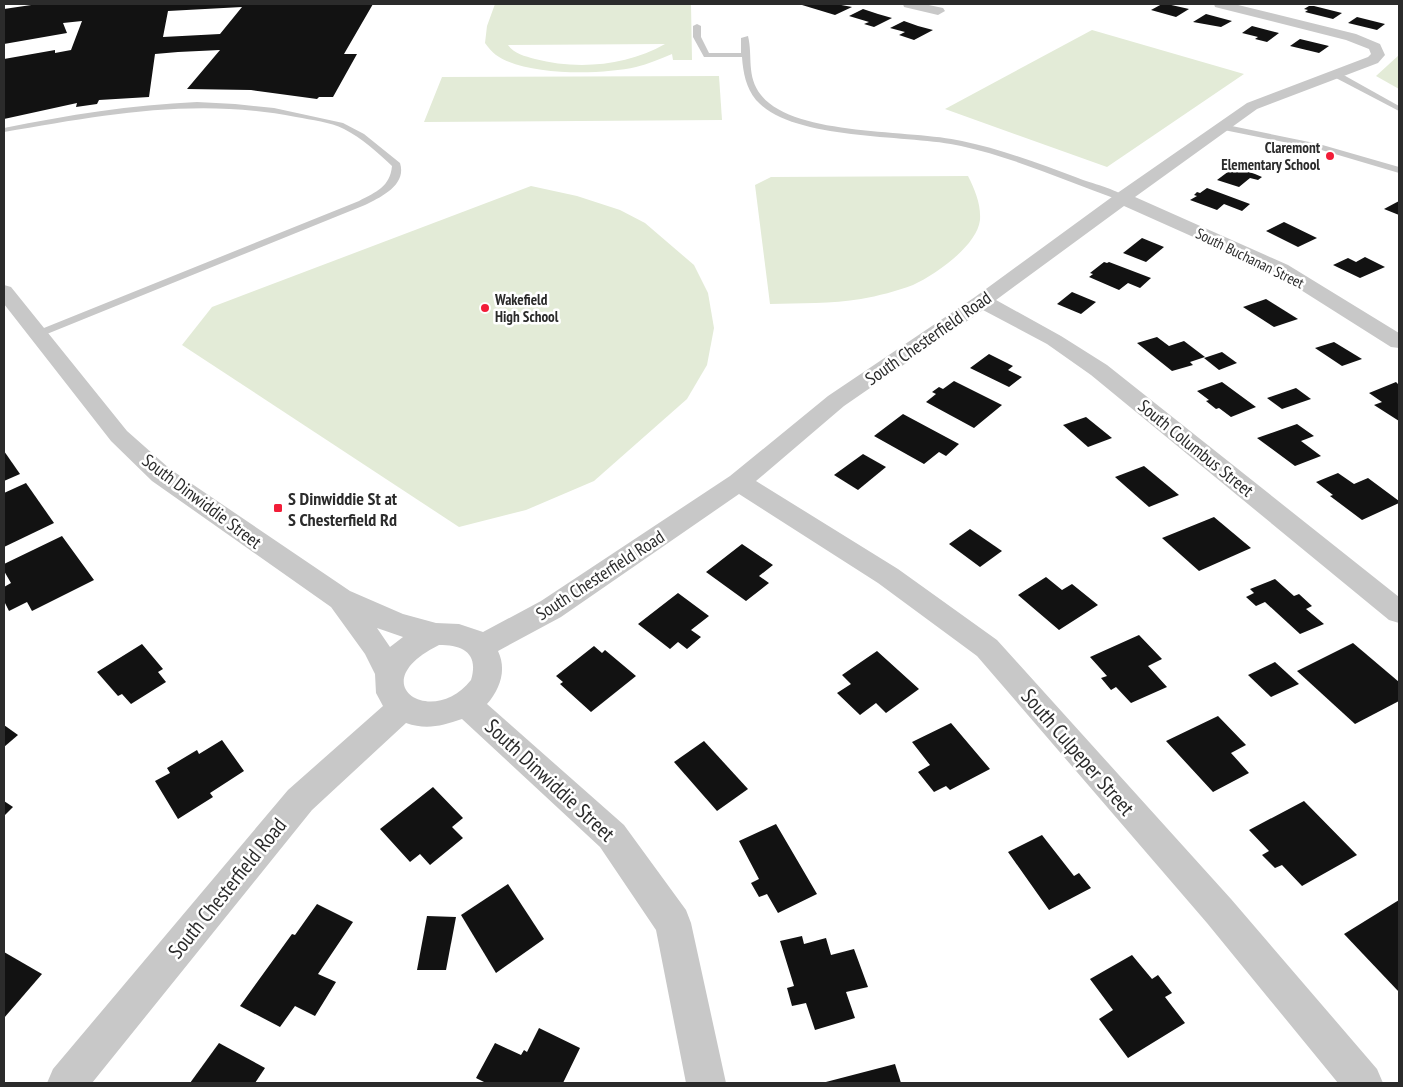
<svg xmlns="http://www.w3.org/2000/svg" width="1403" height="1087" font-family="'PT Sans Narrow',sans-serif">
  <rect width="100%" height="100%" fill="#fff"/>
  <!-- green -->
  <g fill="#e3ebd7" fill-rule="evenodd">
    <path d="M 495,4 L 691,4 L 692,60 L 673,60 L 672,54 C 660,59 648,64 636,67 C 601,75 525,76 496,55 C 492,52 488,47 485,43 L 487,26 ZM 665,44 C 627,66 577,70 535,59 C 525,56 514,54 508,45 Z"/>
    <polygon points="1092,30 1244,74 1107,167 945,109"/>
    <polygon points="1399,55 1399,89 1376,76"/>
    <polygon points="719,76 722,120 424,122 442,77"/>
    <path d="M 968,176 C 975,190 981,204 980,220 C 977,246 935,275 913,285 C 897,291 878,296 861,299 C 832,304 799,303 770,304 L 755,185 L 771,177 Z"/>
    <polygon points="531,186 577,196 620,210 645,223 694,265 708,293 714,328 707,365 687,399 594,481 526,510 459,527 182,345 212,307"/>
  </g>
  <!-- building -->
  <g fill="#121212" fill-rule="evenodd">
    <path d="M 38,4 L 373,4 L 344,54 L 357,54 L 333,97 L 319,97 L 317,99 L 251,90 L 187,89 L 220,50 L 178,52 L 155,54 L 149,97 L 99,100 L 97,104 L 76,107 L 77,103 L 4,119 L 4,59 L 55,50 L 55,53 L 71,50 L 82,21 L 63,23 L 67,33 L 4,44 L 4,9 ZM 242,7 L 220,34 L 163,37 L 168,11 Z"/>
    <polygon points="805,4 836,4 852,7 835,15 802,5"/>
    <polygon points="1162,4 1167,4 1189,9 1176,17 1151,10"/>
    <polygon points="1309,6 1314,6 1342,13 1333,19 1305,12 1308,10 1304,9"/>
    <polygon points="863,9 878,14 892,18 874,27 864,24 869,22 849,16"/>
    <polygon points="1206,14 1232,21 1221,27 1193,22"/>
    <polygon points="1357,17 1385,24 1377,30 1348,23"/>
    <polygon points="904,21 918,26 933,30 914,40 899,35 905,32 890,28"/>
    <polygon points="1252,26 1279,33 1267,42 1255,39 1258,37 1242,33"/>
    <polygon points="1300,39 1329,46 1319,53 1290,46"/>
    <polygon points="1237,168 1255,174 1262,177 1258,180 1250,178 1239,187 1217,180 1229,171 1232,172"/>
    <polygon points="1207,188 1250,204 1242,211 1224,204 1217,210 1190,200 1197,196 1194,195 1197,192 1200,193"/>
    <polygon points="1399,201 1399,215 1384,209"/>
    <polygon points="1284,222 1317,238 1298,247 1266,231"/>
    <polygon points="1142,238 1164,247 1146,262 1123,253"/>
    <polygon points="1365,257 1385,267 1360,278 1333,265 1348,258 1356,262"/>
    <polygon points="1104,262 1107,263 1109,262 1151,278 1140,288 1128,283 1119,290 1089,277 1093,274 1090,273"/>
    <polygon points="1072,292 1096,302 1081,314 1057,304"/>
    <polygon points="1266,299 1298,319 1274,327 1243,307"/>
    <polygon points="1157,337 1169,346 1184,341 1205,357 1190,362 1193,365 1172,371 1137,343"/>
    <polygon points="1334,342 1362,359 1342,366 1315,348"/>
    <polygon points="1222,352 1237,363 1219,370 1204,358"/>
    <polygon points="989,354 1013,366 1008,370 1022,377 1009,387 970,368"/>
    <polygon points="954,381 1002,405 974,428 926,402 936,394 932,392 939,387 943,389"/>
    <polygon points="1222,382 1256,407 1231,417 1219,408 1216,409 1206,401 1209,400 1197,391"/>
    <polygon points="1396,382 1399,385 1399,421 1374,405 1382,402 1369,393"/>
    <polygon points="1296,388 1311,399 1282,409 1267,398"/>
    <polygon points="903,414 959,444 946,456 939,452 924,464 874,436"/>
    <polygon points="1086,417 1112,438 1088,447 1063,425"/>
    <polygon points="1297,424 1314,436 1301,441 1321,456 1295,466 1257,438"/>
    <polygon points="4,451 20,474 4,481"/>
    <polygon points="863,454 886,467 858,490 834,475"/>
    <polygon points="1144,466 1179,495 1149,507 1115,477"/>
    <polygon points="1338,473 1354,484 1368,478 1399,501 1399,503 1362,520 1330,496 1333,495 1316,482"/>
    <polygon points="26,483 54,523 4,547 4,493"/>
    <polygon points="1214,517 1251,548 1199,571 1162,538"/>
    <polygon points="970,529 1002,551 980,567 949,544"/>
    <polygon points="62,536 94,580 32,611 27,602 9,611 4,601 4,587 11,583 4,571 4,564"/>
    <polygon points="742,544 773,565 759,576 769,583 746,601 706,572"/>
    <polygon points="1046,577 1062,590 1072,584 1098,605 1059,630 1018,595"/>
    <polygon points="1275,579 1294,596 1299,594 1312,606 1306,609 1324,624 1300,634 1265,602 1256,606 1246,597 1254,593 1250,589"/>
    <polygon points="678,593 709,616 691,630 701,637 687,649 678,642 670,649 638,624"/>
    <polygon points="1139,635 1162,659 1148,666 1167,687 1131,703 1116,687 1111,690 1101,678 1107,676 1090,657"/>
    <polygon points="1353,643 1399,682 1399,701 1355,724 1297,671"/>
    <polygon points="142,644 163,669 158,672 166,682 131,704 122,694 118,696 97,672"/>
    <polygon points="594,646 602,653 605,650 636,676 591,712 560,684 563,682 556,676"/>
    <polygon points="877,651 919,689 886,713 876,703 860,715 837,693 851,684 842,675"/>
    <polygon points="1275,662 1299,684 1271,697 1248,675"/>
    <polygon points="1218,716 1246,745 1231,753 1249,773 1213,792 1166,741"/>
    <polygon points="951,723 990,769 950,790 946,786 934,792 918,772 930,765 912,742"/>
    <polygon points="4,725 18,735 4,747"/>
    <polygon points="222,740 244,771 210,793 213,797 178,819 155,781 170,773 167,768 197,750 199,754"/>
    <polygon points="704,741 748,789 717,811 674,762"/>
    <polygon points="433,787 463,818 452,827 463,838 430,865 420,854 410,862 380,829"/>
    <polygon points="4,801 13,807 4,816"/>
    <polygon points="1304,801 1357,855 1302,886 1282,865 1275,868 1262,855 1269,851 1249,830"/>
    <polygon points="776,824 817,894 778,913 767,894 759,897 751,883 759,879 739,841"/>
    <polygon points="1042,835 1074,876 1079,873 1091,888 1049,910 1008,852"/>
    <polygon points="508,884 544,939 496,973 461,915"/>
    <polygon points="1399,900 1399,992 1344,934"/>
    <polygon points="317,904 353,922 318,974 336,982 315,1016 295,1006 280,1027 240,1006 292,934 295,935"/>
    <polygon points="427,916 456,917 446,970 417,970"/>
    <polygon points="802,936 804,944 826,938 831,955 854,949 868,987 846,992 855,1018 815,1030 806,1003 792,1006 787,988 794,986 780,941"/>
    <polygon points="4,952 42,974 4,1018"/>
    <polygon points="1132,955 1152,979 1158,975 1172,993 1165,997 1185,1023 1128,1058 1099,1019 1113,1010 1090,979"/>
    <polygon points="539,1028 580,1048 563,1083 486,1083 476,1078 495,1043 521,1055 524,1050 527,1052"/>
    <polygon points="219,1043 265,1068 255,1083 190,1083"/>
    <polygon points="895,1064 901,1083 822,1083"/>
  </g>
  <g fill="none" stroke-linecap="round" stroke-linejoin="round">
    <!-- service -->
    <g fill="#c8c8c8" fill-rule="evenodd">
      <path d="M 697,24 L 701,26 L 701,37 L 709,53 L 741,53 L 741,38 L 748,36 C 753,56 746,76 761,95 C 794,137 911,129 962,141 C 1001,149 1040,164 1078,178 C 1090,183 1117,189 1127,198 L 1122,201 L 1119,200 C 1067,181 1015,158 961,146 C 908,134 793,142 756,100 C 746,88 743,72 742,57 L 704,57 L 693,37 L 693,26 Z"/>
      <polygon points="1334,73 1340,73 1399,106 1399,111 1334,77"/>
      <path d="M 197,102 L 235,104 L 274,108 L 343,123 L 364,134 L 400,163 C 407,185 381,197 365,205 L 42,336 L 34,336 L 32,334 L 34,332 L 359,201 C 376,192 390,187 392,166 C 378,153 362,138 344,129 C 330,122 312,120 296,117 C 195,97 103,115 4,132 L 4,128 C 68,115 131,105 197,102 Z"/>
      <polygon points="1222,124 1319,144 1399,167 1399,173 1318,149 1219,129 1219,125"/>
    </g>
    <!-- minor -->
    <g fill="#c8c8c8" fill-rule="evenodd">
      <polygon points="903,4 924,4 943,8 945,11 938,15 904,7"/>
      <path d="M 1214,4 L 1234,4 L 1356,34 L 1380,44 L 1385,55 L 1378,63 L 1257,109 L 1135,197 L 1288,265 L 1399,333 L 1399,348 L 1391,347 L 1274,273 L 1124,206 L 996,300 L 1061,336 L 1107,365 L 1399,597 L 1399,623 L 1389,620 L 1091,375 L 1047,344 L 983,310 L 844,406 L 756,481 L 898,569 L 997,640 L 1231,899 L 1377,1069 L 1383,1083 L 1338,1083 L 1207,923 L 977,656 L 878,583 L 739,494 L 561,617 L 498,651 C 507,670 500,689 487,704 L 624,825 L 686,910 L 691,923 L 726,1083 L 686,1083 L 656,930 L 600,847 L 462,719 C 442,726 426,730 406,723 L 312,810 L 92,1083 L 47,1083 L 53,1069 L 288,790 L 383,706 L 376,693 L 375,674 L 365,654 L 331,607 L 152,481 L 111,441 L 4,304 L 4,285 L 11,287 L 127,431 L 170,469 L 350,591 L 403,614 L 436,623 L 459,624 L 483,632 L 541,601 L 730,476 L 828,396 L 975,297 L 1116,194 L 1247,103 L 1368,57 L 1371,54 L 1369,49 L 1346,40 L 1215,7 ZM 377,628 L 403,637 L 390,647 ZM 439,645 C 463,645 479,653 471,680 C 433,729 360,684 439,645 Z"/>
    </g>
  </g>
  <!-- markers -->
  <g fill="#f21d38" stroke="#fff" stroke-width="2">
    <circle cx="1330" cy="156" r="5"/>
    <circle cx="485" cy="308" r="5"/>
    <rect x="273" y="503" width="10" height="10" rx="2.5"/>
  </g>
  <g text-anchor="middle" dominant-baseline="central" stroke-width="5" stroke-linejoin="round" paint-order="stroke">
    <!-- far-poi labels -->
    <g font-size="15" font-weight="bold" fill="#2b2b2b" stroke="#fff" text-anchor="end">
      <text x="1320" y="147">Claremont<tspan x="1320" dy="17">Elementary School</tspan></text>
      <text x="495" y="299" text-anchor="start">Wakefield<tspan x="495" dy="17">High School</tspan></text>
    </g>
    <!-- far-street labels -->
    <g font-size="15" fill="#2b2b2b" stroke="#fff">
      <text transform="translate(1250 258) rotate(26)">South Buchanan Street</text>
    </g>
    <!-- street labels -->
    <g font-size="18" fill="#2b2b2b" stroke="#fff">
      <text transform="translate(928 338) rotate(-35)">South Chesterfield Road</text>
      <text transform="translate(1196 448) rotate(39)">South Columbus Street</text>
      <text transform="translate(202 501) rotate(37)">South Dinwiddie Street</text>
      <text transform="translate(600 575) rotate(-33)">South Chesterfield Road</text>
    </g>
    <!-- poi labels -->
    <g font-size="18" font-weight="bold" fill="#2b2b2b" stroke="#fff" text-anchor="start">
      <text x="288" y="498">S Dinwiddie St at<tspan x="288" dy="21">S Chesterfield Rd</tspan></text>
    </g>
    <!-- near-street labels -->
    <g font-size="21" fill="#2b2b2b" stroke="#fff">
      <text transform="translate(1078 752) rotate(49)">South Culpeper Street</text>
      <text transform="translate(550 780) rotate(43)">South Dinwiddie Street</text>
      <text transform="translate(227 888) rotate(-51)">South Chesterfield Road</text>
    </g>
  </g>
  <!-- border -->
  <rect width="1403" height="1087" fill="none" stroke="#2b2b2b" stroke-width="10"/>
</svg>
